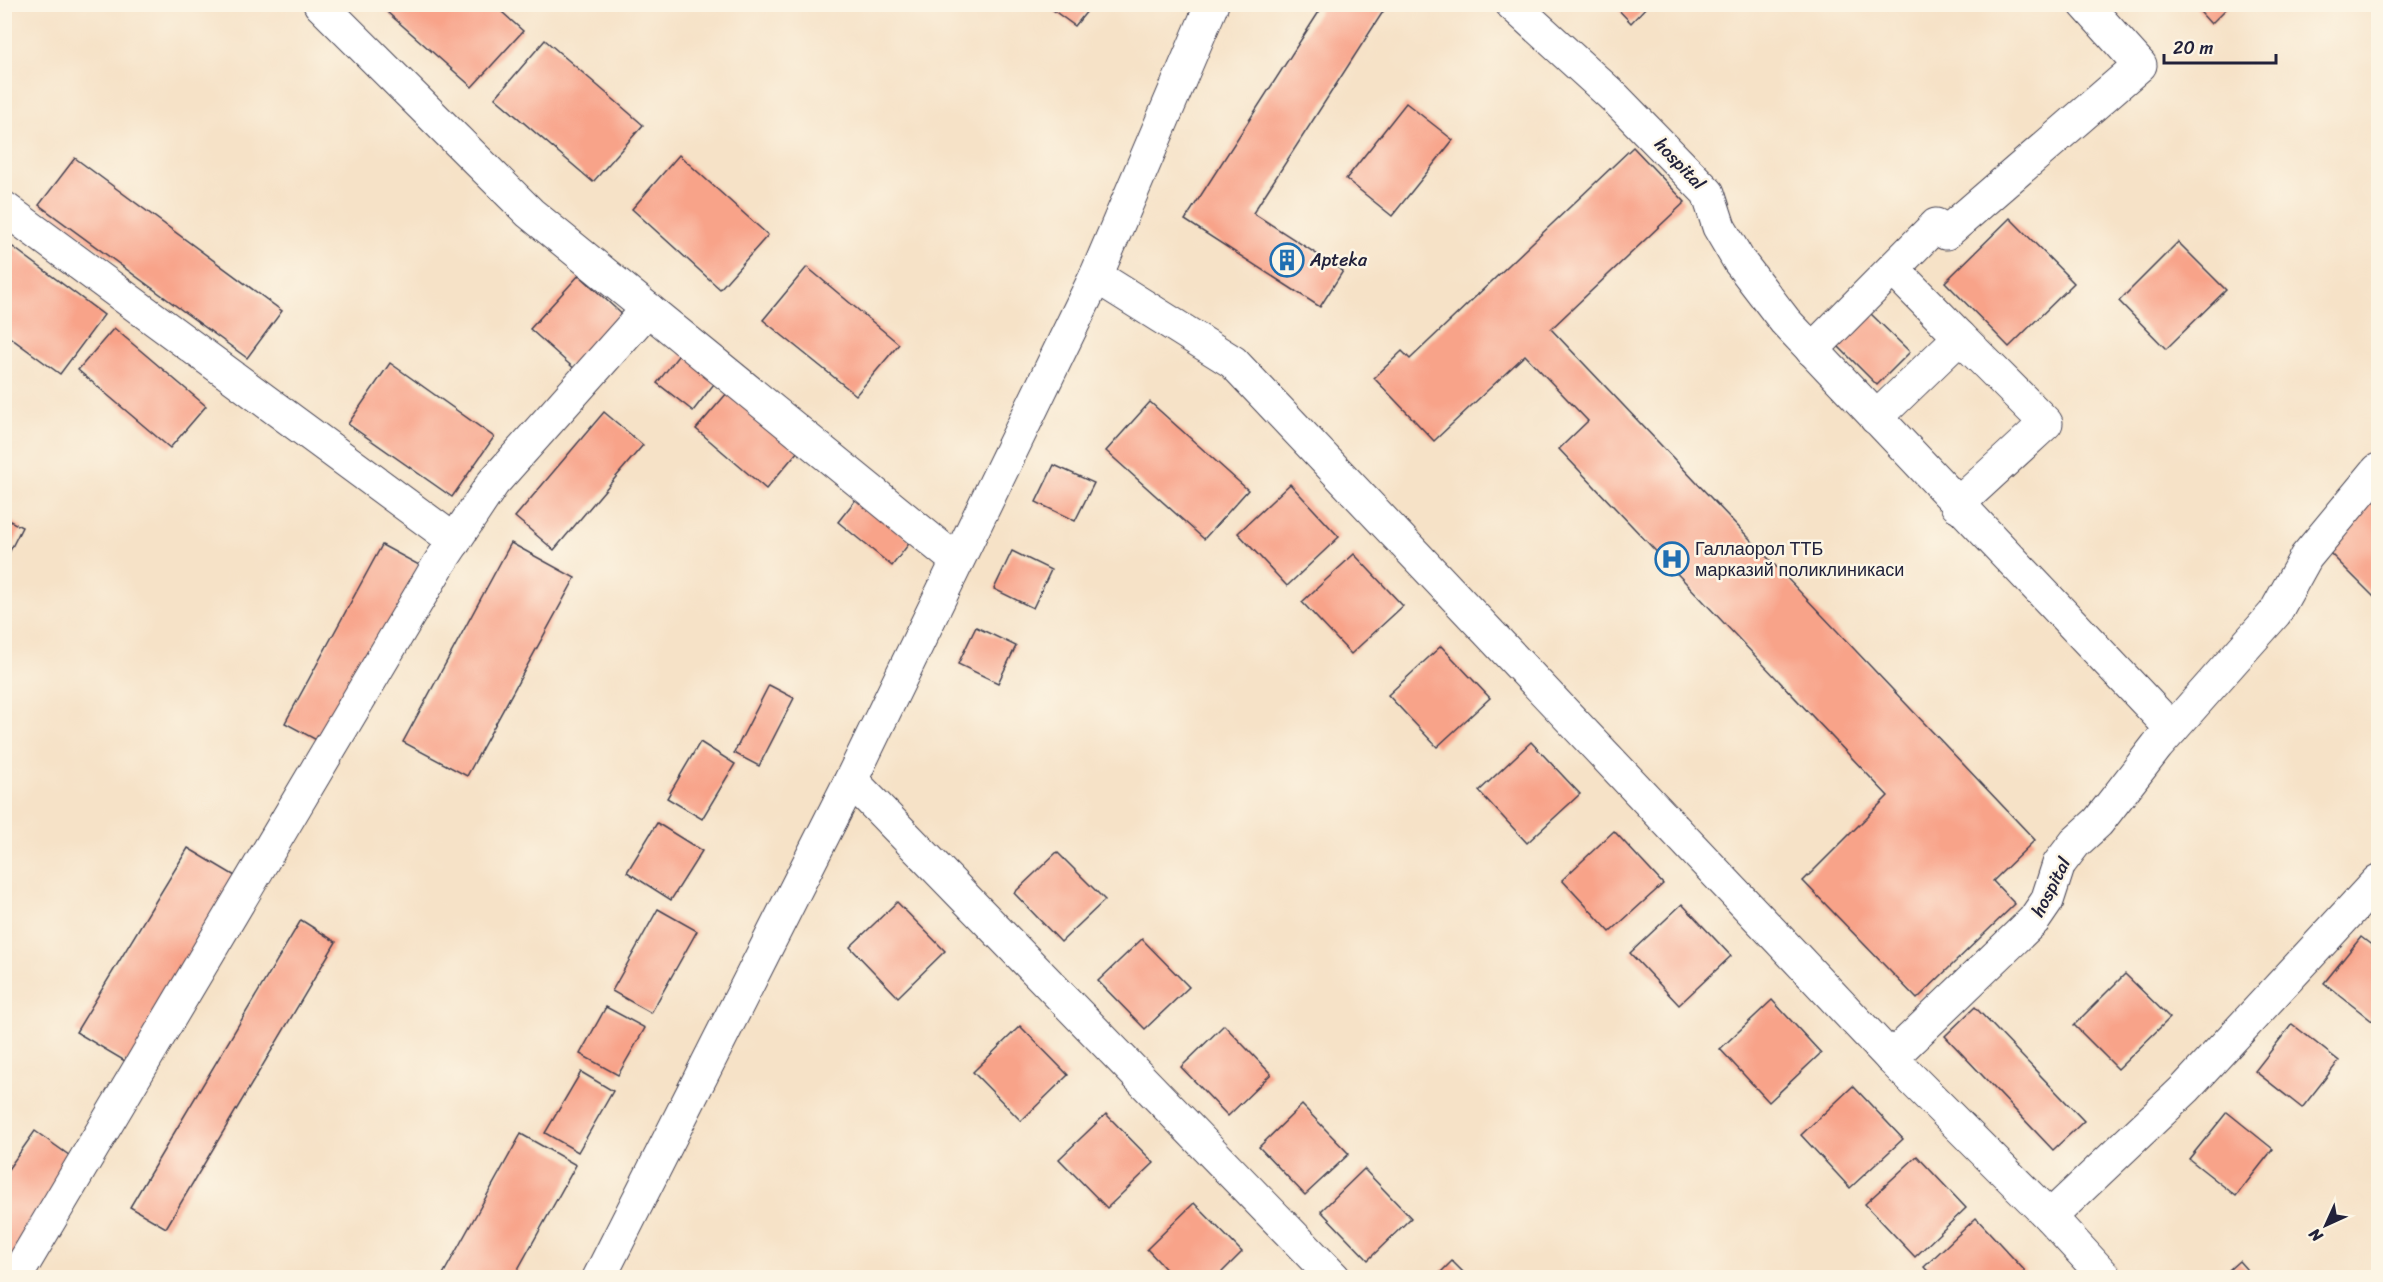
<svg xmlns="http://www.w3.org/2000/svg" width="2383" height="1282" font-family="Sriracha,sans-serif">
  <rect width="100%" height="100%" fill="#fcf5e5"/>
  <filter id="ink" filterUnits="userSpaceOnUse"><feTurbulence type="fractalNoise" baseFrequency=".0167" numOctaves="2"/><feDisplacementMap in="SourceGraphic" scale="12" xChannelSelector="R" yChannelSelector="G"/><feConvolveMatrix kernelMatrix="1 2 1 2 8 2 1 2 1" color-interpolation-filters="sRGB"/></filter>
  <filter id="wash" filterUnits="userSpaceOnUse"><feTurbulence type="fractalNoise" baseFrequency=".008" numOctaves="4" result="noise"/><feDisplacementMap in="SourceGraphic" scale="24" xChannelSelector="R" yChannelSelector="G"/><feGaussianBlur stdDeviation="1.35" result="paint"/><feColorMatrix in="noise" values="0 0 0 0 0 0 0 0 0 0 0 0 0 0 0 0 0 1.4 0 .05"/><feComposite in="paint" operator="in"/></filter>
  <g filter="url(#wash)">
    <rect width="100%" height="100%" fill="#f6e2c7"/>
    <g id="blocks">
      <!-- building -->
      <g fill="#f8a389">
        <polygon points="378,4 493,4 523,31 472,87"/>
        <polygon points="1324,4 1388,4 1253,213 1343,271 1320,307 1185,220"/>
        <polygon points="1613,4 1649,4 1631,23"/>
        <polygon points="2193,4 2231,4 2211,24"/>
        <polygon points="1046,5 1092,5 1075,26"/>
        <polygon points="545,40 643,125 593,182 495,98"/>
        <polygon points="1406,103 1453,140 1392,216 1346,179"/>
        <polygon points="1633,147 1685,202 1551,329 2035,840 1993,881 2015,904 1917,999 1803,881 1888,796 1559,449 1588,421 1525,355 1434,441 1374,378 1402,351 1410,359"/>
        <polygon points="679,155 768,235 720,289 632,209"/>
        <polygon points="75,158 282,311 247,358 39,205"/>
        <polygon points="2010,218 2074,283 2009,347 1945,282"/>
        <polygon points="2178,242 2226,290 2166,349 2119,301"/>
        <polygon points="13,247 104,315 60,374 4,333 4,257"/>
        <polygon points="807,267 899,344 856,395 763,320"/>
        <polygon points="579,275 626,318 578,372 530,329"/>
        <polygon points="1870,313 1910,352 1877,385 1837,345"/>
        <polygon points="114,328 206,406 170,448 78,370"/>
        <polygon points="685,347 721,375 693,411 657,383"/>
        <polygon points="390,363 494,437 452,497 348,424"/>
        <polygon points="728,392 798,451 766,489 696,429"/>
        <polygon points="1150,402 1248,490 1204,539 1106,451"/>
        <polygon points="604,412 643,445 554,550 515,517"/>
        <polygon points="1054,465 1094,483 1075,521 1036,502"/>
        <polygon points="1290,484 1339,537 1287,586 1238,533"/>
        <polygon points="2378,490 2378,601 2323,546"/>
        <polygon points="857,498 911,541 892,566 838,522"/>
        <polygon points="4,518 22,527 4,563"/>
        <polygon points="511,543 575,578 467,776 403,742"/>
        <polygon points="382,545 432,572 335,750 285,723"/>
        <polygon points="1012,551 1051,570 1033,608 994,589"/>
        <polygon points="1354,554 1403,606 1351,654 1302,602"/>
        <polygon points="976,627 1016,646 998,683 958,664"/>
        <polygon points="1441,646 1490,698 1437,747 1388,695"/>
        <polygon points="769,685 794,698 759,766 734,753"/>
        <polygon points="700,742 735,764 702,819 667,798"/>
        <polygon points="1531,742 1580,794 1527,843 1479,791"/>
        <polygon points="657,823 702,851 671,900 627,872"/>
        <polygon points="1614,831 1663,884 1610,932 1562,880"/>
        <polygon points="188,848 252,886 140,1070 76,1032"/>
        <polygon points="1057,852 1105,900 1061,942 1014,893"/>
        <polygon points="897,902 945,951 898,997 850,947"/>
        <polygon points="1682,904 1731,956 1679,1005 1630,953"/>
        <polygon points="658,909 697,931 651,1013 612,991"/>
        <polygon points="301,920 336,942 166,1228 130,1207"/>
        <polygon points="2361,937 2378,950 2378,1012 2372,1021 2324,983"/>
        <polygon points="1142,939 1189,987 1145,1029 1098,981"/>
        <polygon points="2125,974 2170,1018 2118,1069 2074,1025"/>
        <polygon points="1772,1000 1821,1053 1769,1102 1720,1049"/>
        <polygon points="606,1007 645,1028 618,1075 580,1054"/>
        <polygon points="1975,1007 2084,1121 2053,1150 1945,1036"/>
        <polygon points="2292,1024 2339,1061 2302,1108 2255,1071"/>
        <polygon points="1224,1025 1271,1074 1228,1116 1181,1067"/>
        <polygon points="1020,1026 1068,1075 1021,1121 973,1072"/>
        <polygon points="581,1072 613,1091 578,1152 545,1133"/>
        <polygon points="1853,1086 1903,1139 1850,1188 1801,1135"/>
        <polygon points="1302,1105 1349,1154 1305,1195 1259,1147"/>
        <polygon points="2227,1112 2273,1149 2236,1196 2189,1159"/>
        <polygon points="1106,1114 1154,1163 1107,1208 1059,1159"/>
        <polygon points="35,1131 80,1163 10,1264 4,1260 4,1175"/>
        <polygon points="521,1134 576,1165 513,1278 441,1278"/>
        <polygon points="1917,1156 1966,1208 1915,1257 1865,1204"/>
        <polygon points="1364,1169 1411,1218 1368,1260 1321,1211"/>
        <polygon points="1194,1203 1242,1252 1216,1278 1174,1278 1147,1249"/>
        <polygon points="1976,1218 2025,1271 2018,1278 1934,1278 1924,1267"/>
        <polygon points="1452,1261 1469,1278 1435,1278"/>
        <polygon points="2239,1261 2254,1278 2220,1278"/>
      </g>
    </g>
  </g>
  <g filter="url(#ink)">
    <use href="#blocks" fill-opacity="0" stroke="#423f50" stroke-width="1.5"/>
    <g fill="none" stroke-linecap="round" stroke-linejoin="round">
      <defs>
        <g id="minor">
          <polyline points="320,4 530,213 957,561"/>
          <polyline points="1512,4 1616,99 1708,193 1719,227 1739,261 1785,321 2172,729"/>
          <polyline points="4,208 455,541"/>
          <polyline points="1096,276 1233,362 1891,1058 2050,1217 2106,1278"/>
          <polyline points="1812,350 1936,225 1946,233 2140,65 2085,4"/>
          <polyline points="1876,418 1960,337 1893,269"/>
          <polyline points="1957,505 2046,423 1960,337"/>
          <polyline points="851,780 1334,1278"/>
          <polyline points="1891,1058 2034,920 2047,901 2059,864 2075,843 2098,822 2157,746 2275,613 2306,557 2378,470"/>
          <polyline points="2050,1217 2186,1088 2378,881"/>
          <polyline points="15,1278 439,564 493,483 648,309"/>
          <polyline points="599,1278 851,780 1096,276 1212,4"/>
        </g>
      </defs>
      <!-- minor casing -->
      <use href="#minor" stroke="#423f50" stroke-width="35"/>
      <!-- minor -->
      <use href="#minor" stroke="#fff" stroke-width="33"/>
    </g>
  </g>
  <!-- icons -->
  <defs>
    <symbol id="building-ring" viewBox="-11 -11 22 22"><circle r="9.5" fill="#fcf5e5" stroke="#1f6fb2" stroke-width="1.5"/><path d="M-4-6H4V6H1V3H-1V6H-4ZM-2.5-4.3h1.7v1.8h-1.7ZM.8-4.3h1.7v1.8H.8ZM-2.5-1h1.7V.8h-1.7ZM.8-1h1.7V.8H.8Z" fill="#1f6fb2"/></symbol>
    <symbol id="hospital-ring" viewBox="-11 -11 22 22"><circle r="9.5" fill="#fcf5e5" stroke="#1f6fb2" stroke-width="1.5"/><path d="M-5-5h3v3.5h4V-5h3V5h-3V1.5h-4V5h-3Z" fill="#1f6fb2"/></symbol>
  </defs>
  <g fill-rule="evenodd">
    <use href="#building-ring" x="1268" y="241" width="38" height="38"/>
    <use href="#hospital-ring" x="1653" y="540" width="38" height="38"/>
  </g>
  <g text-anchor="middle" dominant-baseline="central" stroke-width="5" stroke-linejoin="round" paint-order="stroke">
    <!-- street labels -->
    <g font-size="18" fill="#22223b" stroke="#fcf5e5">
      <text transform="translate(1680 164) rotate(46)">hospital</text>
      <text transform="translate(2051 887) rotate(-63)">hospital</text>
    </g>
    <!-- poi labels -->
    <g font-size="18" fill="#22223b" stroke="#fcf5e5" text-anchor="start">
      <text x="1310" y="260">Apteka</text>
      <text x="1695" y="549">Галлаорол ТТБ<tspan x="1695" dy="21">марказий поликлиникаси</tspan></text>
    </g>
  </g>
  <!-- margin -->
  <rect width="2383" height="1282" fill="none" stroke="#fcf5e5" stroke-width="24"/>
  <!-- north arrow -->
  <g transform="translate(2326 1225) rotate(225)" stroke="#fcf5e5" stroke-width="4.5" paint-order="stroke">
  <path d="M0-4.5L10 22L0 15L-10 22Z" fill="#22223b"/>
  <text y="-9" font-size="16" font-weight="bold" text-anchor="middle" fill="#22223b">N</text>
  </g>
  <!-- scale -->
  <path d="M2164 54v9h112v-9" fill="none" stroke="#22223b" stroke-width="3"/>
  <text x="2173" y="54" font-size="18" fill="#22223b" stroke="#fcf5e5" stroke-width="4.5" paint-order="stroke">20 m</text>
</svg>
